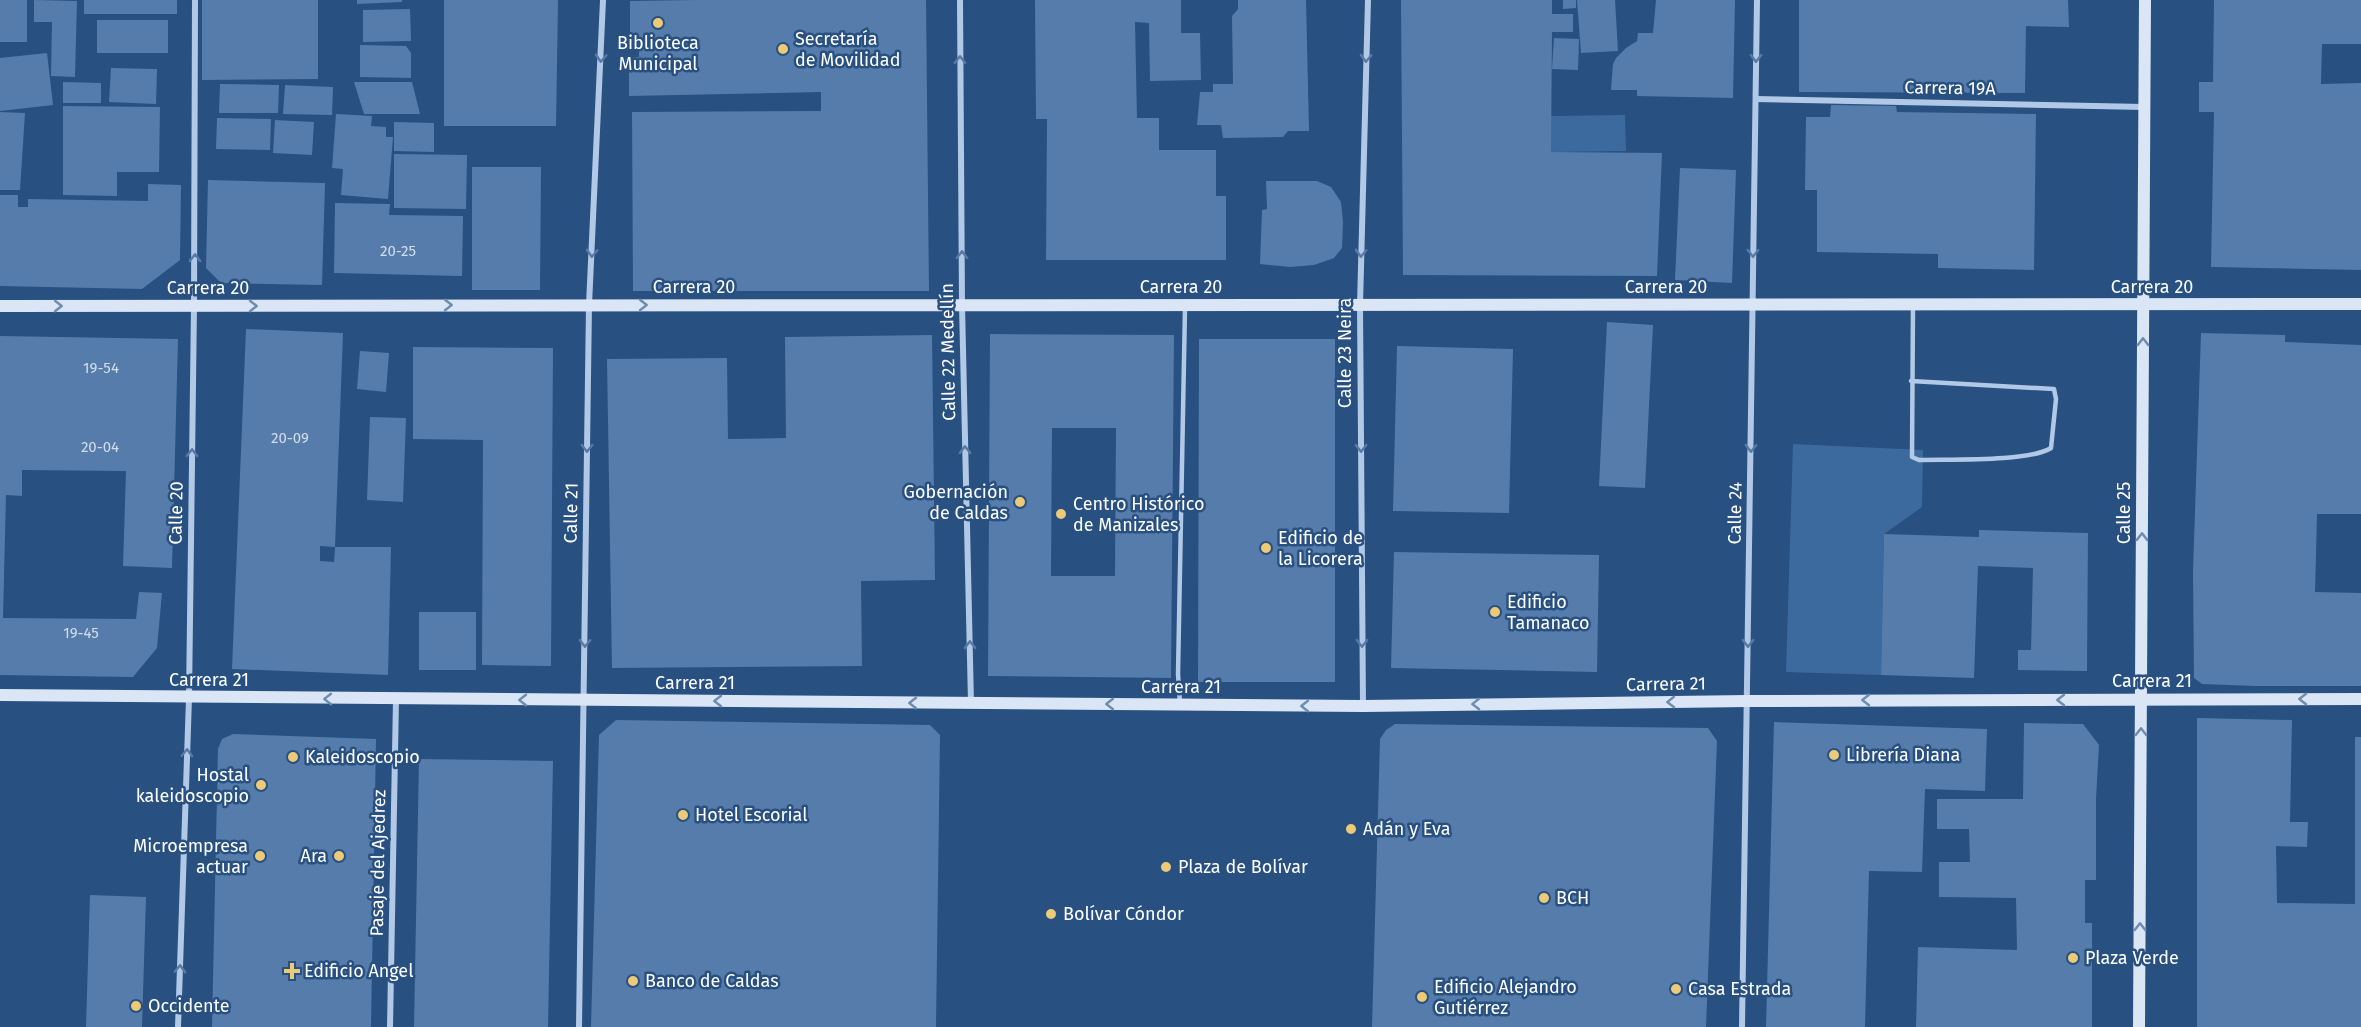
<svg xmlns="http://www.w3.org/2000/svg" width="2361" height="1027" font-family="'Fira Sans',sans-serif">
  <rect width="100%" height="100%" fill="#285081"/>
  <!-- green -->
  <g fill="#3d6a9e">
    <polygon points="1625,115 1626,151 1551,152 1550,116"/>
    <polygon points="1793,444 1923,450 1922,507 1884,534 1881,675 1786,672"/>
  </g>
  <!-- building -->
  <g fill="#557cab" fill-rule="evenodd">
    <rect x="0" y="0" width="27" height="42"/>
    <polygon points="34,0 77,1 75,77 51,76 52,22 34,22"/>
    <rect x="84" y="0" width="93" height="14"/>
    <polygon points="202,0 318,0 318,79 202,80"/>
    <polygon points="357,0 402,0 402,2 357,4"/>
    <polygon points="444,0 558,0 556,126 444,126"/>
    <polygon points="695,0 926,0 929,291 633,291 632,112 821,111 821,92 629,96 629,58 639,57 639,40 630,39 630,1"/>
    <polygon points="1035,0 1181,0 1181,33 1200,33 1201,80 1150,81 1149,23 1135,22 1137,118 1159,118 1159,150 1216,150 1216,196 1226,196 1226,260 1046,260 1047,119 1036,119"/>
    <polygon points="1238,0 1306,0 1309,131 1288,131 1283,137 1223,138 1221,125 1197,125 1200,92 1213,92 1213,84 1233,84 1232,16 1238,9"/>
    <polygon points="1401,0 1552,0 1552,14 1573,14 1573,32 1552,32 1551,152 1662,153 1657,276 1403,275"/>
    <polygon points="1563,0 1576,0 1576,8 1563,9"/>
    <polygon points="1577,0 1615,0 1618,51 1581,53"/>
    <polygon points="1656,0 1735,0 1733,98 1637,96 1637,90 1611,90 1613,64 1616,58 1626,48 1637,41 1638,33 1653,33"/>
    <polygon points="1799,0 2068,0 2069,27 2026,26 2025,93 1799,92"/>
    <polygon points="2214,0 2361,0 2361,44 2322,44 2321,84 2361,83 2361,270 2211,267 2214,112 2199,112 2199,82 2213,82"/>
    <polygon points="410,9 411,41 363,42 363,10"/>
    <rect x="97" y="20" width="71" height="33"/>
    <polygon points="1554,38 1579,39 1578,70 1552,69"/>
    <polygon points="360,45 406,46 411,53 411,78 360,77"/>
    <polygon points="47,53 53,105 0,111 0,58"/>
    <polygon points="111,68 157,69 156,104 109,102"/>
    <polygon points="63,82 101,83 101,103 63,103"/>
    <polygon points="354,82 412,82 420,114 364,114"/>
    <polygon points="220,84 279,85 278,113 219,113"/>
    <polygon points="285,85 333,87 332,115 283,114"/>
    <polygon points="1831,105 1896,106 1897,112 2036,114 2034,270 1938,268 1938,254 1817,252 1817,190 1805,190 1806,117 1830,117"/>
    <polygon points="63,106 160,107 159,172 117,172 117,196 63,195"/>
    <polygon points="0,112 25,113 20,190 0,190"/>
    <polygon points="336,114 372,116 371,126 386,127 386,137 393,137 388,199 341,195 343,169 332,168"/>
    <polygon points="217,118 271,119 270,150 216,149"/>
    <polygon points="275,120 314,122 312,155 273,153"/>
    <polygon points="394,122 434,123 434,152 394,151"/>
    <polygon points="394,154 467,155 466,209 394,208"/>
    <polygon points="472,167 541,167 540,290 472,290"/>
    <polygon points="1680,168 1736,170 1732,283 1675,280"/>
    <polygon points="208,180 325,183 322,285 221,283 206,268"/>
    <polygon points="1266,181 1317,181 1331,187 1341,202 1343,222 1342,248 1334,258 1314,265 1290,267 1260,264 1262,210 1267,209"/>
    <polygon points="148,184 181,185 180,260 142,289 0,286 0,195 18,195 18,207 28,207 28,199 148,201"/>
    <polygon points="335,203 390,204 389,215 463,216 462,276 334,273"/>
    <polygon points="1607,322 1653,325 1645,488 1599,486"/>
    <polygon points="246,329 343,333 335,547 320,546 320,561 334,562 335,547 391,547 388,675 232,669"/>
    <polygon points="2201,333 2285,335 2285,342 2361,345 2361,514 2317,514 2315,592 2361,593 2361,686 2255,686 2202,684 2194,678 2193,571"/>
    <path d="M 990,334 L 1174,335 L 1171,678 L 988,676 ZM 1052,428 L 1116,428 L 1115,576 L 1051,576 Z"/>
    <polygon points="932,335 935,580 861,581 862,666 612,668 607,359 727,358 728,439 786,438 785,337"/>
    <polygon points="0,336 178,339 172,568 123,566 126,471 22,470 22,496 6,495 3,618 136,619 139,592 162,593 157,648 133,677 0,675"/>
    <polygon points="1199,339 1335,339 1335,682 1198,682"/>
    <polygon points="1397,346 1513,349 1509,513 1393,511"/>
    <polygon points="413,347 553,348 551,666 482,665 483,440 413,439"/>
    <polygon points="360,351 389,353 386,392 357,389"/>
    <polygon points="370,417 406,418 403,502 367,500"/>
    <polygon points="1979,530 2088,533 2087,671 2018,670 2018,650 2031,650 2033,568 1978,566 1974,678 1881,675 1884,534 1979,537"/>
    <polygon points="1394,552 1599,555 1597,672 1391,668"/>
    <rect x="419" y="612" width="57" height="58"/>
    <polygon points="2197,718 2292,720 2290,822 2308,822 2307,847 2276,846 2277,903 2355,904 2355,737 2361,737 2361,1027 2197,1027"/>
    <polygon points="616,720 930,725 940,735 936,1027 591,1027 599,735"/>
    <polygon points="1774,722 1987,729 1985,791 1925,789 1922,872 1869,871 1865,1027 1766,1027"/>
    <polygon points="2024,723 2083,724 2099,745 2096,799 2096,880 2085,880 2085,923 2092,923 2092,1027 1916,1027 1918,947 2017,950 2016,898 1939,897 1939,862 1970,862 1969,829 1937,829 1937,799 2023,799"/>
    <polygon points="1395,724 1708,728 1717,741 1706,1027 1372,1027 1380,739 1386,730"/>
    <polygon points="233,734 376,739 371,1027 212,1027 218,749 222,739"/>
    <polygon points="419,759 553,761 548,1027 414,1027"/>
    <polygon points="90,895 146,897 142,1027 86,1027"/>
  </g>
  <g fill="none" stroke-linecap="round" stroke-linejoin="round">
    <!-- lane -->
    <g stroke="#b1c9e6" stroke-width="4.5">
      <path d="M 1911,381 L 2054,389 L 2056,399 L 2051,448 C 2029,462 1949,459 1919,460 L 1912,457 L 1913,304"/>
      <polyline points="1180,704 1178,674 1185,308"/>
    </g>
    <!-- street -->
    <g stroke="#b1c9e6" stroke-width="6">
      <polyline points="960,0 962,305 971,703"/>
      <polyline points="1756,99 2144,107"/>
      <polyline points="1363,706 1360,305 1368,0"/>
      <polyline points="178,1027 189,698 194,306 195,0"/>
      <polyline points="390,1027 396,699"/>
      <polyline points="579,1027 589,305 603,0"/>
      <polyline points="1742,1027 1757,0"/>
    </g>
    <!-- secondary -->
    <g stroke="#dae6f6" stroke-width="12">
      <polyline points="0,306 2361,304"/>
      <polyline points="0,695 1363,706 1747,701 2361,699"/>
      <polyline points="2139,1027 2145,0"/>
    </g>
  </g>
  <!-- one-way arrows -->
  <defs><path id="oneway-chevron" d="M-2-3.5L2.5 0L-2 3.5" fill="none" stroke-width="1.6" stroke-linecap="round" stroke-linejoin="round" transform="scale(1.5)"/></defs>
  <g stroke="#587aa4">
    <use href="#oneway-chevron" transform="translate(601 58) rotate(93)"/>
    <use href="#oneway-chevron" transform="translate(1366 58) rotate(92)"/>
    <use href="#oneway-chevron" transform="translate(1756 58) rotate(91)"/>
    <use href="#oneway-chevron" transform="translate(960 60) rotate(-90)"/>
    <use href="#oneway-chevron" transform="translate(592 253) rotate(93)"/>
    <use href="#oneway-chevron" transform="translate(1361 253) rotate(92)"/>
    <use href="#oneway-chevron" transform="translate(1753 253) rotate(91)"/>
    <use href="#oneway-chevron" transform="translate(962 255) rotate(-90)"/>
    <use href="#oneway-chevron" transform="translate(195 258) rotate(-90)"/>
    <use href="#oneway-chevron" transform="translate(587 448) rotate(91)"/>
    <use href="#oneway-chevron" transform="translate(1361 448) rotate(90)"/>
    <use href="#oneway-chevron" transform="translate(1751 448) rotate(91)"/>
    <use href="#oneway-chevron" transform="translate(965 450) rotate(-91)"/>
    <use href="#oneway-chevron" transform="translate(192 453) rotate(-89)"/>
    <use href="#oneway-chevron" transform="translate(585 643) rotate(91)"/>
    <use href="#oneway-chevron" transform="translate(1362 643) rotate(90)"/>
    <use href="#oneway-chevron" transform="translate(1748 643) rotate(91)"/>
    <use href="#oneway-chevron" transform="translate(970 645) rotate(-91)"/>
    <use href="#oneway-chevron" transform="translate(187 753) rotate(-88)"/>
    <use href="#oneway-chevron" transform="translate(180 969) rotate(-88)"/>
  </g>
  <g stroke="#6f8cb0">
    <use href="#oneway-chevron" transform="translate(448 305)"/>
    <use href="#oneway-chevron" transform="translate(643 305)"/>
    <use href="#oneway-chevron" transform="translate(58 306)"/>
    <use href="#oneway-chevron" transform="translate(253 306)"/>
    <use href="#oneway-chevron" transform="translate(2143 342) rotate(-90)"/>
    <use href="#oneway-chevron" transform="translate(2142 537) rotate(-90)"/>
    <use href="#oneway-chevron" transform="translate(328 699) rotate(-180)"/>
    <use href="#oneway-chevron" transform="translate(2303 699) rotate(180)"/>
    <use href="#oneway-chevron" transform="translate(523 700) rotate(-180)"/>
    <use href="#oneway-chevron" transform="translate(1866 700) rotate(180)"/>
    <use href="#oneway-chevron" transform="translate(2061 700) rotate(180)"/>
    <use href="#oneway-chevron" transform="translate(718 701) rotate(-180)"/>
    <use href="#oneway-chevron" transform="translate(1671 702) rotate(179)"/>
    <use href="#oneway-chevron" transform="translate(913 703) rotate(-180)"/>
    <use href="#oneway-chevron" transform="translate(1110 704) rotate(-180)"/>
    <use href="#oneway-chevron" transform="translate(1476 704) rotate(179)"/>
    <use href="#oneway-chevron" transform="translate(1305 706) rotate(-180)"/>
    <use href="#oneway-chevron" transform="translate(2141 732) rotate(-90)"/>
    <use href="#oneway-chevron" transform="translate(2140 927) rotate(-90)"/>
  </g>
  <!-- markers -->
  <g fill="#edca77" stroke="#285081" stroke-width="2">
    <circle cx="658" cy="23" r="6"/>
    <circle cx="783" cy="49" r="6"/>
    <circle cx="1020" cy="502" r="6"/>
    <circle cx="1061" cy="514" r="6"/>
    <circle cx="1266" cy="548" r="6"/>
    <circle cx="1495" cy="612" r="6"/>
    <circle cx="1834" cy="755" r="6"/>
    <circle cx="293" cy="757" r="6"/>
    <circle cx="261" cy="785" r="6"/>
    <circle cx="683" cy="815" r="6"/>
    <circle cx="1351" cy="829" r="6"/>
    <circle cx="260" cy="856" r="6"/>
    <circle cx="339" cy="856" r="6"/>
    <circle cx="1166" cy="867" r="6"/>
    <circle cx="1544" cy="898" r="6"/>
    <circle cx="1051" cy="914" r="6"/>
    <circle cx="2073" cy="958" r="6"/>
    <path d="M289 962h6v6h6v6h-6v6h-6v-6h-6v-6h6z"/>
    <circle cx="633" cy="981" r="6"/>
    <circle cx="1676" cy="989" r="6"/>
    <circle cx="1422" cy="997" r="6"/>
    <circle cx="136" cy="1006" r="6"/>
  </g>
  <g text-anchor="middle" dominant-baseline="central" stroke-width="5" stroke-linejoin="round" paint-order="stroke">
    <!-- number labels -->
    <g font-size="15" fill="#d4deea">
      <text x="398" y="251">20-25</text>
      <text x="101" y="368">19-54</text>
      <text x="290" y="438">20-09</text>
      <text x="100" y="447">20-04</text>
      <text x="81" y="633">19-45</text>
    </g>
    <!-- poi labels -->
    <g font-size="18" fill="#fff" stroke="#285081" text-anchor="start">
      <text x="795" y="39">Secretaría<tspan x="795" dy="21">de Movilidad</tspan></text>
      <text x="658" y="43" text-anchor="middle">Biblioteca<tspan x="658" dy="21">Municipal</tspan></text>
      <text x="1008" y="492" text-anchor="end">Gobernación<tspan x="1008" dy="21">de Caldas</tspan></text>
      <text x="1073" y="504">Centro Histórico<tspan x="1073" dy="21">de Manizales</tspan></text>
      <text x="1278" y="538">Edificio de<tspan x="1278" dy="21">la Licorera</tspan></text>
      <text x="1507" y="602">Edificio<tspan x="1507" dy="21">Tamanaco</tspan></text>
      <text x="1846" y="755">Librería Diana</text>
      <text x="305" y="757">Kaleidoscopio</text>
      <text x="249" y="775" text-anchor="end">Hostal<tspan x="249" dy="21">kaleidoscopio</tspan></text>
      <text x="695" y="815">Hotel Escorial</text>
      <text x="1363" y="829">Adán y Eva</text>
      <text x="248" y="846" text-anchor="end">Microempresa<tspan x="248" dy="21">actuar</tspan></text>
      <text x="327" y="856" text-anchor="end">Ara</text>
      <text x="1178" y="867">Plaza de Bolívar</text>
      <text x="1556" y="898">BCH</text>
      <text x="1063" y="914">Bolívar Cóndor</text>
      <text x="2085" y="958">Plaza Verde</text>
      <text x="304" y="971">Edificio Angel</text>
      <text x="645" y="981">Banco de Caldas</text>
      <text x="1434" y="987">Edificio Alejandro<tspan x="1434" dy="21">Gutiérrez</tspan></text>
      <text x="1688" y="989">Casa Estrada</text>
      <text x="148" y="1006">Occidente</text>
    </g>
    <!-- street labels -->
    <g font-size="18" fill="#fff" stroke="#285081">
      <text transform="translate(1950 88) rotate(1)">Carrera 19A</text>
      <text x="694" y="287">Carrera 20</text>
      <text x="1181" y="287">Carrera 20</text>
      <text x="1666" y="287">Carrera 20</text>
      <text x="2152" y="287">Carrera 20</text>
      <text x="208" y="288">Carrera 20</text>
      <text transform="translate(948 352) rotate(-91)">Calle 22 Medellín</text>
      <text transform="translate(1345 353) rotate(-90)">Calle 23 Neira</text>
      <text transform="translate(176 513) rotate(-89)">Calle 20</text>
      <text transform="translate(571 513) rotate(-89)">Calle 21</text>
      <text transform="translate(1735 513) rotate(-89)">Calle 24</text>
      <text transform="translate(2124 513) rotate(-90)">Calle 25</text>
      <text x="209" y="680">Carrera 21</text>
      <text x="2152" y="681">Carrera 21</text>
      <text x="695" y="683">Carrera 21</text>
      <text transform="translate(1666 684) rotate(-1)">Carrera 21</text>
      <text x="1181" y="687">Carrera 21</text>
      <text transform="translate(378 863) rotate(-89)">Pasaje del Ajedrez</text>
    </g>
  </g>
</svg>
